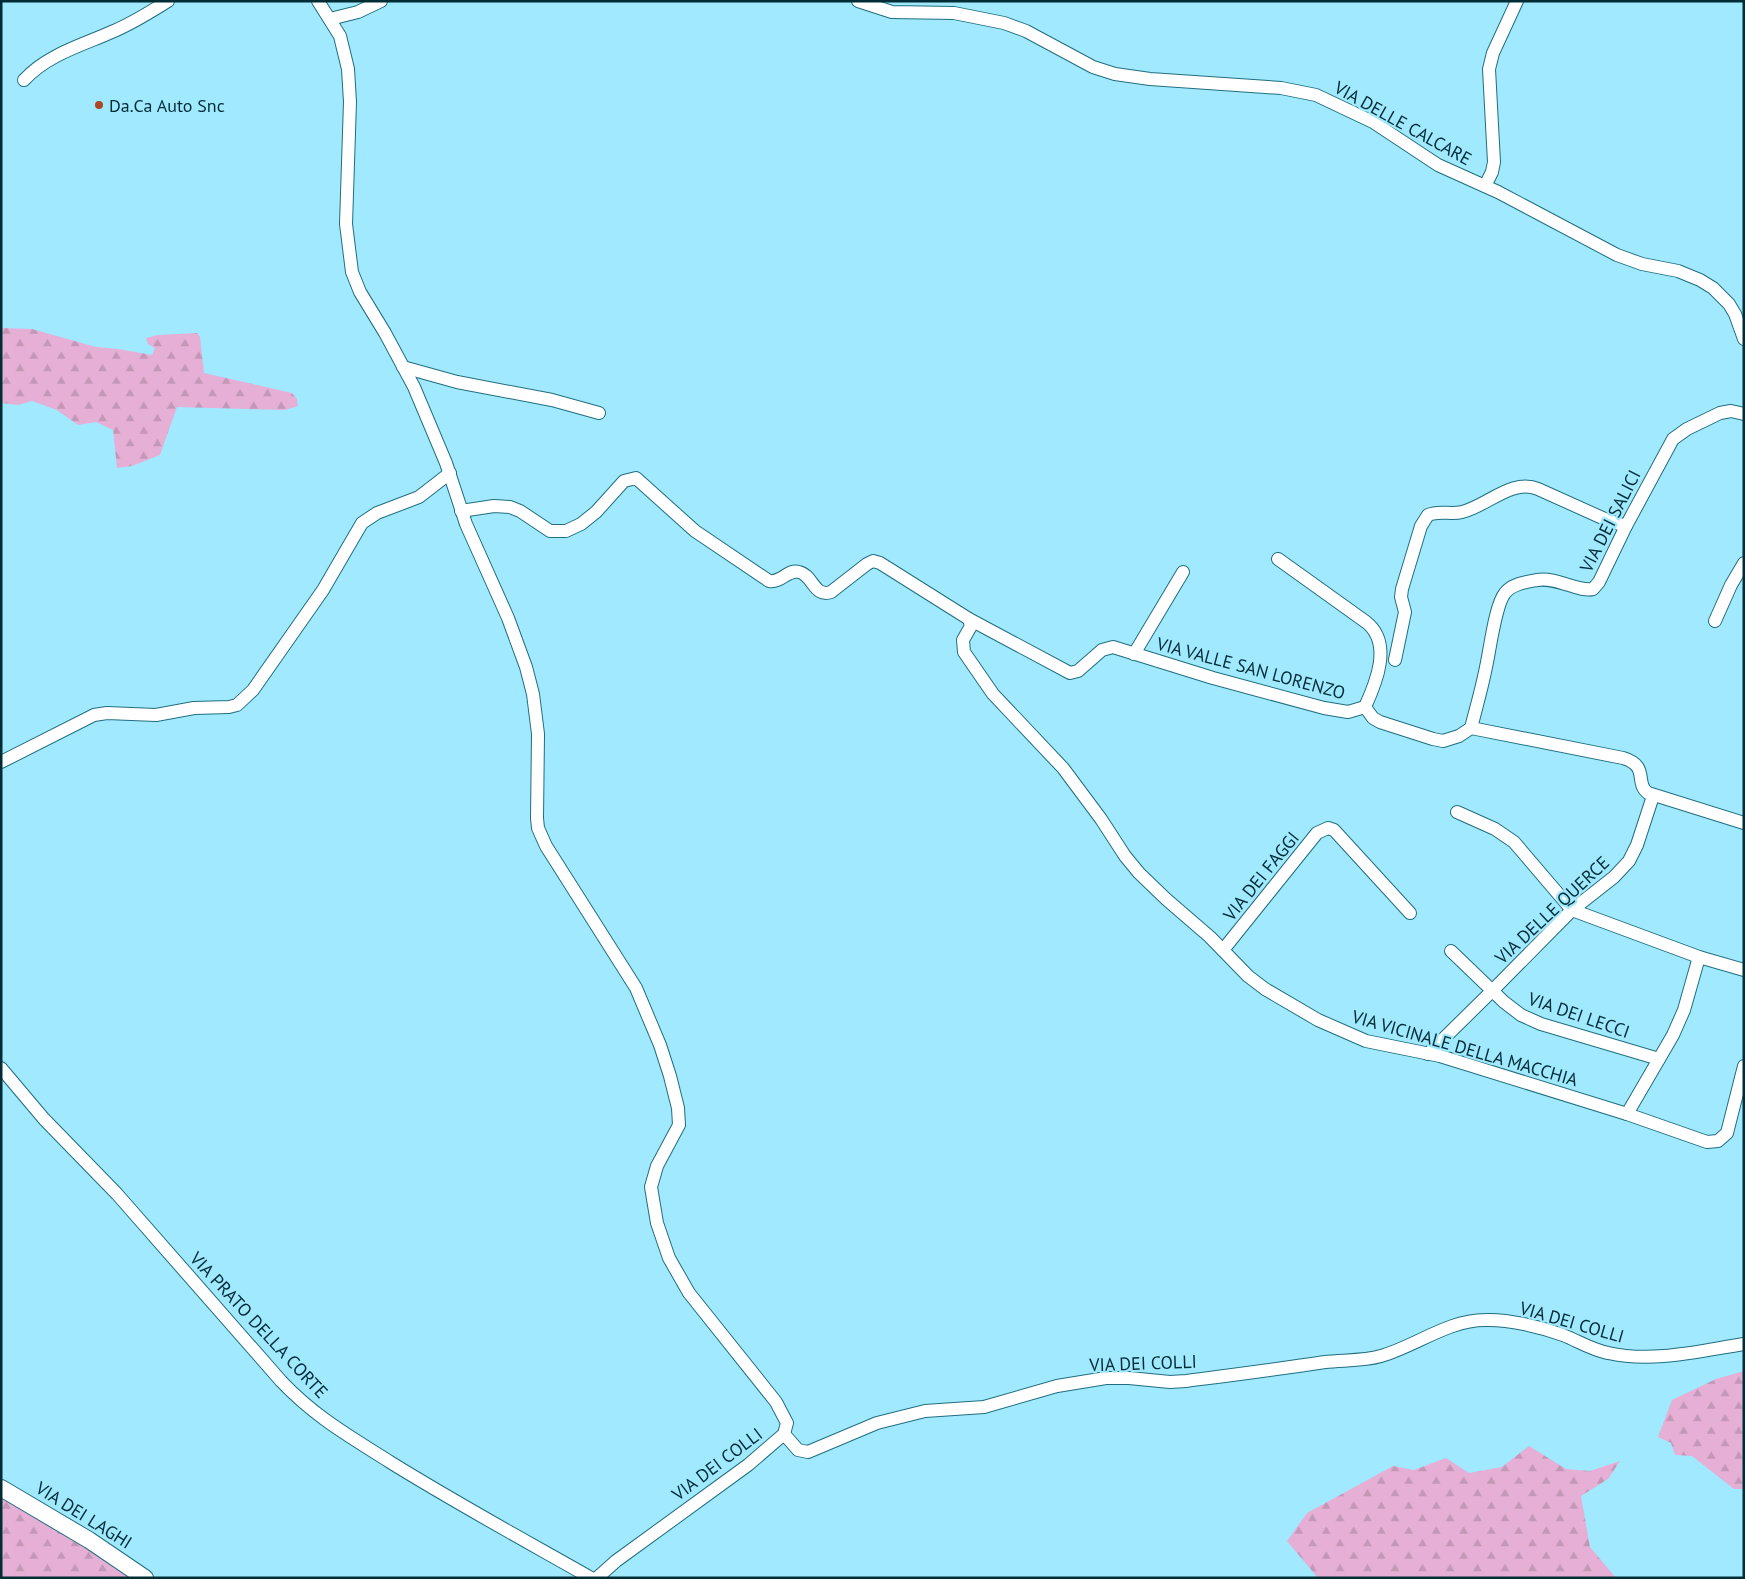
<svg xmlns="http://www.w3.org/2000/svg" width="1745" height="1579" font-family="'PT Sans',sans-serif">
  <defs>
    <pattern id="forest-firs" width="22" height="20" patternUnits="userSpaceOnUse" patternTransform="scale(1.25)"><rect width="22" height="20" fill="#e6afd5"/><path d="M5 1l3.5 6h-7zM16 11l3.5 6h-7z" fill="#c497b7"/></pattern>
  </defs>
  <rect width="100%" height="100%" fill="#a0e9fe"/>
  <!-- forest -->
  <g fill="url(#forest-firs)">
    <polygon points="1,328 32,329 96,347 118,349 152,355 155,348 148,344 146,338 158,335 197,333 200,337 204,373 292,393 297,399 298,406 285,410 177,407 160,455 132,466 117,468 113,430 96,422 78,425 57,410 32,401 18,405 1,403"/>
    <polygon points="1744,1371 1744,1489 1734,1489 1692,1456 1675,1455 1671,1443 1658,1437 1672,1400 1716,1379"/>
    <polygon points="1529,1446 1566,1469 1590,1471 1620,1461 1608,1479 1581,1496 1590,1547 1616,1578 1318,1578 1287,1541 1307,1513 1393,1466 1414,1470 1446,1458 1469,1473 1502,1467"/>
    <polygon points="1,1493 136,1578 1,1578"/>
  </g>
  <g fill="none" stroke-linecap="round" stroke-linejoin="round">
    <defs>
      <g id="minor">
        <polyline points="318,1 340,36 348,69 350,102 346,224 352,272 360,292 385,333 414,387 446,463 466,524 508,618 526,667 533,694 538,734 537,818 538,828 546,846 636,988 660,1045 670,1076 678,1108 679,1125 657,1166 651,1187 657,1223 669,1258 689,1293 776,1402 787,1423 784,1434 748,1465 616,1561 597,1578"/>
        <polyline points="858,1 892,12 954,13 1004,23 1026,31 1093,67 1115,74 1150,79 1281,88 1316,95 1373,122 1438,165 1498,192 1617,255 1642,264 1678,271 1700,280 1713,288 1729,304 1735,314 1744,339"/>
        <polyline points="330,19 358,12 381,1"/>
        <path d="M 24,80 C 48,54 83,45 114,31 C 133,23 150,12 168,1"/>
        <polyline points="1485,186 1492,172 1494,162 1489,69 1493,53 1517,1"/>
        <polyline points="403,367 457,382 552,400 599,413"/>
        <path d="M 461,511 L 494,506 L 510,507 L 520,511 L 550,531 L 566,531 L 581,524 L 596,512 L 624,481 L 636,478 L 695,531 L 769,581 C 782,583 787,569 799,572 C 813,575 814,598 831,592 L 867,564 L 873,561 L 880,563 L 969,619 L 971,626 L 963,640 L 964,652 L 993,694 L 1063,768 L 1101,819 L 1125,856 L 1139,873 L 1166,899 L 1210,937 L 1248,976 L 1265,989 L 1318,1020 L 1366,1041 L 1440,1056 L 1627,1114 L 1707,1142 L 1718,1141 L 1727,1133 L 1744,1066"/>
        <path d="M 1278,559 L 1366,622 C 1393,643 1376,683 1365,707"/>
        <path d="M 969,619 L 1070,673 L 1078,671 L 1102,650 L 1113,647 L 1213,678 L 1324,708 L 1348,712 L 1365,707 L 1373,718 L 1380,722 L 1433,739 L 1443,741 L 1459,736 L 1471,728 L 1623,758 C 1650,766 1634,783 1648,793 L 1744,823"/>
        <polyline points="1715,621 1731,585 1744,563"/>
        <polyline points="1134,654 1183,572"/>
        <path d="M 1395,660 L 1405,612 L 1401,597 L 1402,589 L 1421,526 L 1428,515 C 1439,510 1451,515 1462,512 C 1487,506 1512,478 1538,489 L 1607,520 L 1626,526"/>
        <path d="M 1471,728 C 1476,708 1482,688 1486,667 C 1490,650 1495,605 1505,593 C 1512,584 1526,582 1537,580 C 1558,577 1577,592 1593,589 L 1599,582 L 1626,526 L 1673,439 L 1687,429 L 1720,413 L 1731,411 L 1744,414"/>
        <polyline points="1,762 94,715 107,713 156,715 194,708 229,707 237,705 253,690 323,590 362,523 377,513 419,497 450,473"/>
        <polyline points="1457,812 1495,829 1514,842 1572,910 1699,957 1744,970"/>
        <polyline points="1223,950 1317,833 1328,828 1334,830 1410,913"/>
        <polyline points="1451,951 1504,1002 1521,1015 1541,1024 1659,1059"/>
        <polyline points="1428,1054 1492,991 1572,910 1614,877 1629,861 1637,845 1653,796"/>
        <path d="M 1,1068 L 44,1119 L 117,1194 L 281,1381 C 315,1417 349,1436 390,1462 C 456,1503 524,1540 591,1578"/>
        <polyline points="1627,1114 1673,1035 1684,1010 1699,957"/>
        <path d="M 784,1434 L 798,1450 L 808,1452 L 877,1423 L 925,1411 L 984,1407 L 1057,1386 L 1106,1378 L 1129,1378 L 1170,1382 L 1186,1381 C 1232,1375 1279,1369 1325,1362 C 1343,1360 1364,1361 1381,1356 C 1416,1346 1448,1320 1485,1320 C 1508,1319 1541,1327 1563,1335 C 1578,1341 1592,1350 1608,1353 C 1653,1363 1699,1351 1744,1344"/>
      </g>
      <polyline id="major" points="1,1488 89,1540 145,1578"/>
    </defs>
    <!-- minor casing -->
    <use href="#minor" stroke="#216e80" stroke-width="14"/>
    <!-- major casing -->
    <use href="#major" stroke="#216e80" stroke-width="18"/>
    <!-- minor -->
    <use href="#minor" stroke="#fff" stroke-width="12"/>
    <!-- major -->
    <use href="#major" stroke="#fff" stroke-width="16"/>
  </g>
  <!-- markers -->
  <circle fill="#ae4625" stroke="#a0e9fe" stroke-width="2" cx="99" cy="105" r="5"/>
  <g text-anchor="middle" dominant-baseline="central" stroke-width="4.5" stroke-linejoin="round" paint-order="stroke">
    <!-- poi labels -->
    <g font-size="18" fill="#002c36" stroke="#a0e9fe" text-anchor="start">
      <text x="109" y="105">Da.Ca Auto Snc</text>
    </g>
    <!-- street labels -->
    <g font-size="18" fill="#002c36" stroke="#a0e9fe">
      <text transform="translate(1403 123) rotate(29)">VIA DELLE CALCARE</text>
      <text transform="translate(1610 521) rotate(-63)">VIA DEI SALICI</text>
      <text transform="translate(1251 668) rotate(15)">VIA VALLE SAN LORENZO</text>
      <text transform="translate(1261 876) rotate(-51)">VIA DEI FAGGI</text>
      <text transform="translate(1552 910) rotate(-43)">VIA DELLE QUERCE</text>
      <text transform="translate(1579 1015) rotate(19)">VIA DEI LECCI</text>
      <text transform="translate(1465 1048) rotate(16)">VIA VICINALE DELLA MACCHIA</text>
      <text transform="translate(1572 1322) rotate(16)">VIA DEI COLLI</text>
      <text transform="translate(259 1325) rotate(47)">VIA PRATO DELLA CORTE</text>
      <text transform="translate(1143 1363) rotate(-2)">VIA DEI COLLI</text>
      <text transform="translate(717 1464) rotate(-37)">VIA DEI COLLI</text>
      <text transform="translate(84 1515) rotate(32)">VIA DEI LAGHI</text>
    </g>
  </g>
  <!-- border -->
  <rect width="1745" height="1579" fill="none" stroke="#002c36" stroke-width="5"/>
</svg>
